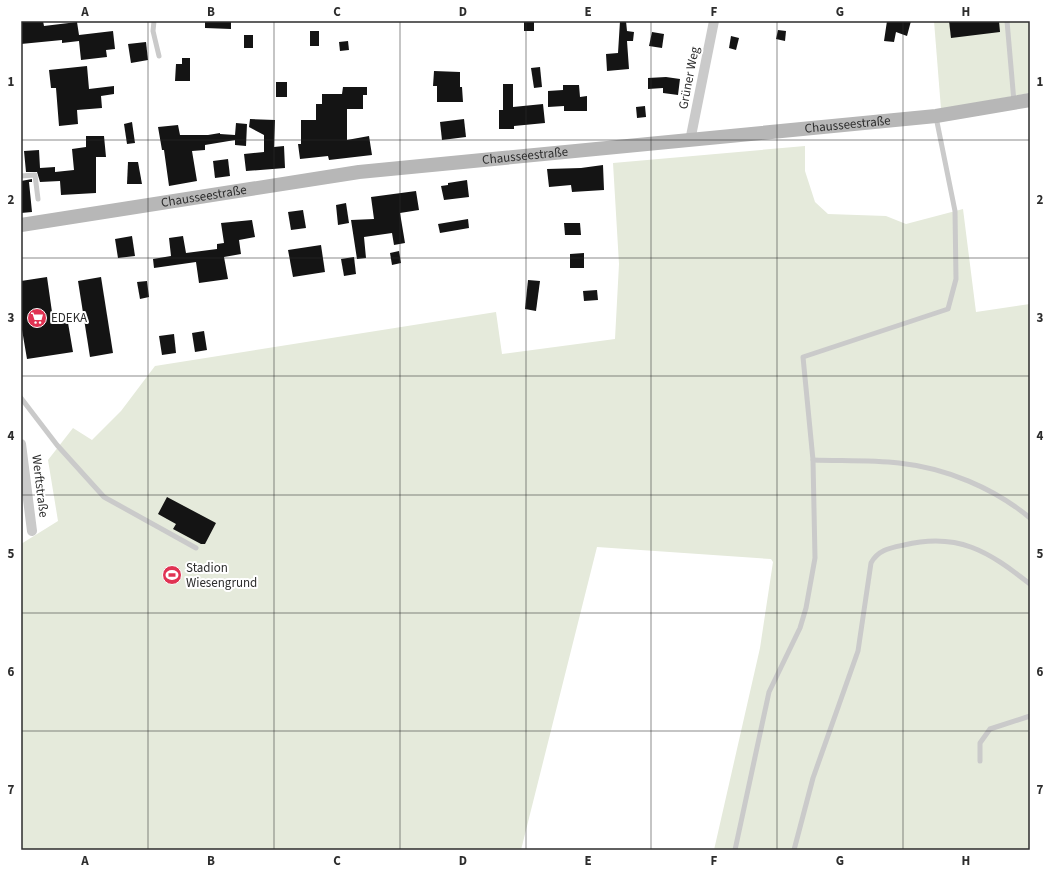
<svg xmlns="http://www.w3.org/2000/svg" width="1051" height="871" font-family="'Source Sans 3',sans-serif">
  <rect width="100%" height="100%" fill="#fff"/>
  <!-- green -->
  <g fill="#e5eadb">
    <polygon points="934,21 1030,21 1030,93 941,109"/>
    <polygon points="805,146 805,171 815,202 828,214 886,216 906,224 963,209 976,312 1030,304 1030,850 714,850 760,648 773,562 771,559 597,547 521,850 21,850 21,544 58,521 48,460 73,428 92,440 121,411 155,366 496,312 502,354 615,339 619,264 613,163"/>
  </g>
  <!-- building -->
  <g fill="#141414">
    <polygon points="21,21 43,21 44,26 77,22 79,35 113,31 115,49 106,50 107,57 81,60 79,41 62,43 62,40 21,44"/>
    <polygon points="205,21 231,21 231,29 205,28"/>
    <rect x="524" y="21" width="10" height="10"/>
    <polygon points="620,21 626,21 627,31 634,32 633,41 627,41 629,69 607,71 606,54 618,53"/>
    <polygon points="887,21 911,21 907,36 896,32 894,42 884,41"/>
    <polygon points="949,21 999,21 1000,32 951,38"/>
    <polygon points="778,30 786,31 785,41 776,39"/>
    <rect x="310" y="31" width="9" height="15"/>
    <polygon points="652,32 664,34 662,48 649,46"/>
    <rect x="244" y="35" width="9" height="13"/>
    <polygon points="731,36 739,38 736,50 729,48"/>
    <polygon points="348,41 349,50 340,51 339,42"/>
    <polygon points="146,42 148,60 131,63 128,44"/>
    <polygon points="182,58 190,58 190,81 175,81 176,64 182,64"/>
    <polygon points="87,66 89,89 114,86 114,94 101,96 102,108 77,110 78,124 59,126 56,88 51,88 49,70"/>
    <polygon points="540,67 542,87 534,88 531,68"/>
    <polygon points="434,71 460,72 460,87 462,87 463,102 437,102 437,86 433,86"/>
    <polygon points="666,77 680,79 678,95 663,93 663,88 648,89 648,78"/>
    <rect x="276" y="82" width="11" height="15"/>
    <polygon points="503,84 513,84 513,107 543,104 545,123 514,126 514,129 499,129 499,110 503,110"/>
    <polygon points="563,85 579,85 580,97 587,96 587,111 564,111 564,106 548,107 548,91 563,90"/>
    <polygon points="343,87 367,87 367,95 363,95 363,109 347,109 347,140 369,136 372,155 329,160 328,156 300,159 298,144 301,144 301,120 316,120 316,104 322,104 322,94 342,94"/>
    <polygon points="645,106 646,117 637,118 636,107"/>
    <polygon points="250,119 275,120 274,147 284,146 285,168 246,171 244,154 264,152 264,135 249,127"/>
    <polygon points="464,119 466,137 442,140 440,122"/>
    <polygon points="132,122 135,143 127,144 124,124"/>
    <polygon points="236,123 247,124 246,146 235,145 235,140 205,145 205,150 192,151 197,181 169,186 164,150 162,150 158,127 178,125 180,135 208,135 220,133 220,134 235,135"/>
    <polygon points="86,136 104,136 106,157 96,157 96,193 61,195 60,181 40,182 37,172 26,172 24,151 39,150 40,168 55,167 55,172 74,170 72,149 86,147"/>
    <polygon points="228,159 230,176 215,178 213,161"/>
    <polygon points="128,162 138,162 142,184 127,184"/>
    <polygon points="603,165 604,190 572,192 571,185 549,187 547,169 581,168"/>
    <polygon points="32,179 32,182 29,182 32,212 21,213 21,181"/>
    <polygon points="467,180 469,197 444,200 441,186 448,185 448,183"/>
    <polygon points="416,191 419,210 400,213 405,243 394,245 392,233 364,237 366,258 357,259 351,220 374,219 371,197"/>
    <polygon points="346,203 349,223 338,225 336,205"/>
    <polygon points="303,210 306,228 291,230 288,212"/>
    <polygon points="468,219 469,228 440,233 438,224"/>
    <polygon points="252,220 255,237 239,240 241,254 224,257 228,279 199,283 196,262 154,268 153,259 171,256 169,238 183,236 186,253 217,249 217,244 224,243 221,223"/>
    <polygon points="564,223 580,223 581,235 565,235"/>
    <polygon points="132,236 135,256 118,258 115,239"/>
    <polygon points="321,245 325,272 293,277 288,250"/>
    <polygon points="399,251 401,263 392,265 390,253"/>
    <polygon points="584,253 584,268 570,268 570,254"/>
    <polygon points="354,257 356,274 344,276 341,259"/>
    <polygon points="47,277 53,319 67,317 73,352 27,359 21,324 21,281"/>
    <polygon points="101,277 113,353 90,357 78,281"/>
    <polygon points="528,280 540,281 536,311 525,309"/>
    <polygon points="147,281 149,297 140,299 137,282"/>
    <polygon points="597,290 598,300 584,301 583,291"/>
    <polygon points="204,331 207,350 195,352 192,333"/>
    <polygon points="174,334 176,353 162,355 159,336"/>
    <polygon points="167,497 216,523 205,544 201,544 173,529 176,524 158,514"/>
  </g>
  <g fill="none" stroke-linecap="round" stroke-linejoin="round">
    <!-- service -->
    <g stroke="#cacaca" stroke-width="5">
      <polyline points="154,21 153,31 159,56"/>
      <polyline points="1007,21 1014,102"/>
      <polyline points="21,176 35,175 38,199"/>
      <polyline points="21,398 57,445 104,497 196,548"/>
      <path d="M 813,460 C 841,461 871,460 899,463 C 946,468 994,488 1030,518"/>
      <polyline points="980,761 980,743 990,729 1030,716"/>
      <polyline points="735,850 769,692 800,628 806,608 815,558 813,460 803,357 948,309 956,279 955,211 936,117"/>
      <path d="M 794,850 L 813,778 L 858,651 L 871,563 C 878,550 890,548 904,545 C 958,532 988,551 1030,584"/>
    </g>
    <!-- minor -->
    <g stroke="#cacaca" stroke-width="10">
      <polyline points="690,141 714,21"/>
      <polyline points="21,444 32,531"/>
    </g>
    <!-- secondary -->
    <path stroke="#b7b7b7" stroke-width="14" id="s1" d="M 21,225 L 359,172 L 936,116 L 1030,100"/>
  </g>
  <!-- grid -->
  <path fill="none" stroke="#2d2d2d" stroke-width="1" stroke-opacity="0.55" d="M 148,21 L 148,850M 274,21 L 274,850M 400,21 L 400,850M 526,21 L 526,850M 651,21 L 651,850M 777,21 L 777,850M 903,21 L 903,850M 21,140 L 1030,140M 21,258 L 1030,258M 21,376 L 1030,376M 21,495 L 1030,495M 21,613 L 1030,613M 21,731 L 1030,731"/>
  <!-- icons -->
  <defs>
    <symbol id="supermarket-disc" viewBox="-11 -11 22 22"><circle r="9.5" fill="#e03353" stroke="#fff"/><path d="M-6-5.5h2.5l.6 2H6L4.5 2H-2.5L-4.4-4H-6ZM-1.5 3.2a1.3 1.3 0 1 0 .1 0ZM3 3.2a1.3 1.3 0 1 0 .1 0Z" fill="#fff"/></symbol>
    <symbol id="stadium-disc" viewBox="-11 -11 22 22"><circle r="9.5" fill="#e03353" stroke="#fff"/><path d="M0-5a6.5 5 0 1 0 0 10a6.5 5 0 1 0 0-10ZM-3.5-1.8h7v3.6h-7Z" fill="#fff"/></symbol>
  </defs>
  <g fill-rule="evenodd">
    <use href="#supermarket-disc" x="26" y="307" width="22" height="22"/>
    <use href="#stadium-disc" x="161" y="564" width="22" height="22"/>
  </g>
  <g text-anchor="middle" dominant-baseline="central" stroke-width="4" stroke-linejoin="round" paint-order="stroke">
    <!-- street labels -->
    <g font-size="13" fill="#2d2d2d" stroke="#fff">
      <text transform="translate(689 78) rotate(-79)">Grüner Weg</text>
      <text stroke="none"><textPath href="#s1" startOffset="833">Chausseestraße</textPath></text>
      <text stroke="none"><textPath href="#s1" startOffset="509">Chausseestraße</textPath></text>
      <text stroke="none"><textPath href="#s1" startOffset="185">Chausseestraße</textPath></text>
      <text transform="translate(40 486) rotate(83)">Werftstraße</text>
    </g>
    <!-- poi labels -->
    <g font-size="13" fill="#2d2d2d" stroke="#fff" text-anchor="start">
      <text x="51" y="318">EDEKA</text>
      <text x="186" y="568">Stadion<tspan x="186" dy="15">Wiesengrund</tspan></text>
    </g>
  </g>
  <!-- border -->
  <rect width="1051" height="871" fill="none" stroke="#ffffff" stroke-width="44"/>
  <rect x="22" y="22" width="1007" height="827" fill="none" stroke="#2d2d2d" stroke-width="1.5"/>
  <g font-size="13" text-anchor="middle" font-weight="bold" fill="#2d2d2d">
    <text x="85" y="16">A</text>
    <text x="211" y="16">B</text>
    <text x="337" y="16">C</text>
    <text x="463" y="16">D</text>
    <text x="588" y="16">E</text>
    <text x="714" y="16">F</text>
    <text x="840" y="16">G</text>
    <text x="966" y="16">H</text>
    <text x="11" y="86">1</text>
    <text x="1040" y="86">1</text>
    <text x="11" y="204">2</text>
    <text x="1040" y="204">2</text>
    <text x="11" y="322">3</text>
    <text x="1040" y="322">3</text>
    <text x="11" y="440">4</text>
    <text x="1040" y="440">4</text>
    <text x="11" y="558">5</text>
    <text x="1040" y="558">5</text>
    <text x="11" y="676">6</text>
    <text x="1040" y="676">6</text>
    <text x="11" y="794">7</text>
    <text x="1040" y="794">7</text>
    <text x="85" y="865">A</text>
    <text x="211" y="865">B</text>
    <text x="337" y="865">C</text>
    <text x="463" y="865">D</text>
    <text x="588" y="865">E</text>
    <text x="714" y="865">F</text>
    <text x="840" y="865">G</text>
    <text x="966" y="865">H</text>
  </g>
</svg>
